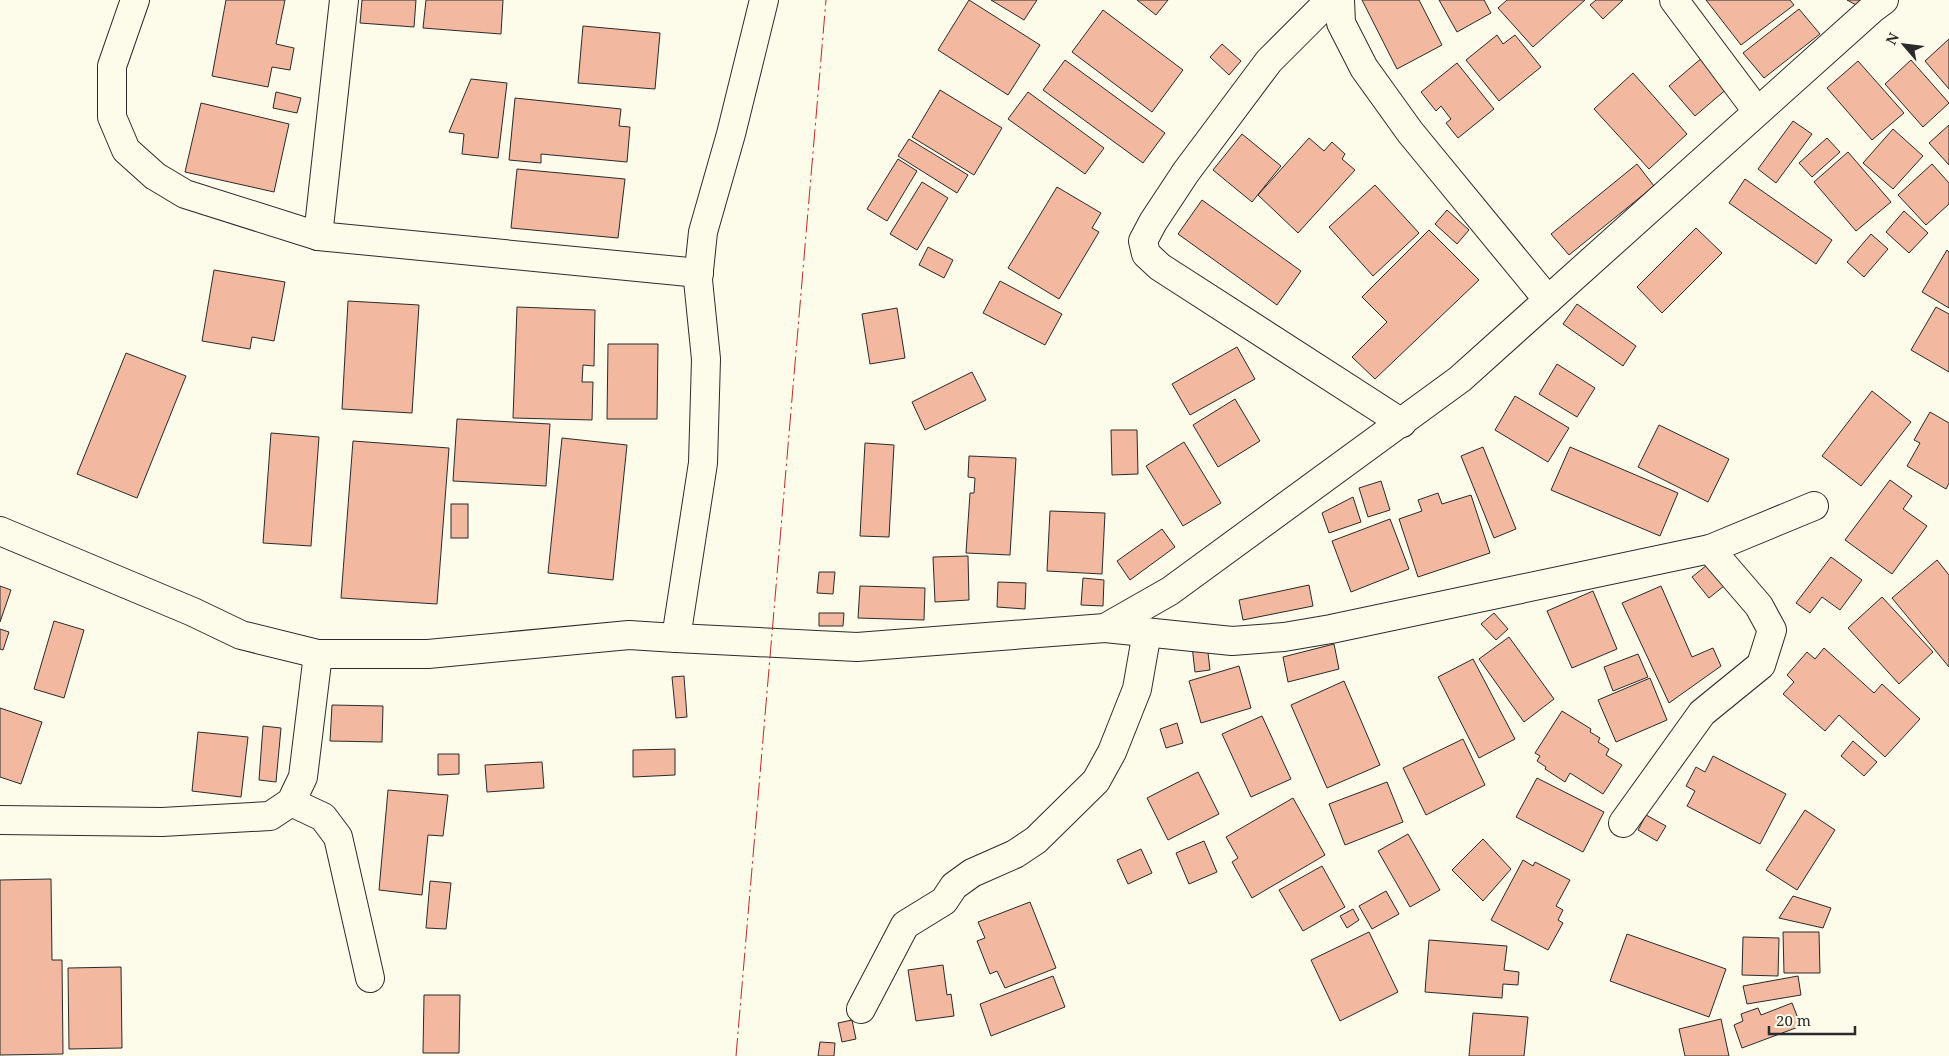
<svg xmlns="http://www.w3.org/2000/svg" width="1949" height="1056" font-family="'Noto Serif',serif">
  <rect width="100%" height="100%" fill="#fdfbea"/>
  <!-- building -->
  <g fill="#f2b8a0" stroke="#2b2b2b">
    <polygon points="226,0 285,0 276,44 294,48 290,70 272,67 268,87 212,76"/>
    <polygon points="362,0 416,0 414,27 360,23"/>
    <polygon points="426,0 503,0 501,34 423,28"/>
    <polygon points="969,0 1040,45 1008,95 938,50"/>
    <polygon points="991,0 1037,0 1024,20"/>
    <polygon points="1137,0 1168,0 1156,15"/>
    <polygon points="1362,0 1419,0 1442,45 1397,69"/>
    <polygon points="1439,0 1484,0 1491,13 1457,32"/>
    <polygon points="1507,0 1585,0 1533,47 1498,8"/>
    <polygon points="1596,0 1623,0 1603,19 1590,5"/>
    <polygon points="1706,0 1790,0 1794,5 1741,45"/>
    <polygon points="1847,0 1862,0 1858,6"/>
    <polygon points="1799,9 1820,34 1764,78 1743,53"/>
    <polygon points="1103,10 1183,70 1152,112 1072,52"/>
    <polygon points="583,26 660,33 655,89 578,83"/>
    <polygon points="1497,35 1503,44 1515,35 1541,67 1499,101 1466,60"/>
    <polygon points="1949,39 1949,89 1925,61"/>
    <polygon points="1222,44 1241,61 1229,75 1210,57"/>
    <polygon points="1703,57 1729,87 1695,116 1669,86"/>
    <polygon points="1065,60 1165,133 1143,163 1043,90"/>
    <polygon points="1911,60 1949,103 1923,127 1885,84"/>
    <polygon points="1858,61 1904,113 1872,140 1827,88"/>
    <polygon points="1457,63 1494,109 1458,138 1446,123 1451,119 1441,106 1436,111 1421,92"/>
    <polygon points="1633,73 1687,134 1649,169 1594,109"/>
    <polygon points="471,79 507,83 498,158 462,154 464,134 449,132"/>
    <polygon points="940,90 1002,128 974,175 912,137"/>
    <polygon points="276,92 301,98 297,113 273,108"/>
    <polygon points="1028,92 1104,148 1085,174 1008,119"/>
    <polygon points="515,98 621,109 619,126 630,127 627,162 541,154 541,163 509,160"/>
    <polygon points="201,103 289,124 274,192 185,172"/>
    <polygon points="1793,121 1812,134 1776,183 1758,169"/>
    <polygon points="1949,125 1949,165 1929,143"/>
    <polygon points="1893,129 1923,156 1893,189 1863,163"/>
    <polygon points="1242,134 1281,166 1252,202 1213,170"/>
    <polygon points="1309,138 1324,151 1332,142 1345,154 1342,159 1355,170 1298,233 1258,195"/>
    <polygon points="1827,138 1840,152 1812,177 1799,163"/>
    <polygon points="909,139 968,175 957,193 898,156"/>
    <polygon points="1848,152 1891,202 1856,231 1814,182"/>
    <polygon points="898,159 917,171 887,221 867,209"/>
    <polygon points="1637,164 1654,186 1569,255 1551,234"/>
    <polygon points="1932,164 1949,183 1949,204 1926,225 1898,195"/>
    <polygon points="517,169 625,179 618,238 511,228"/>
    <polygon points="1745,179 1832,240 1816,264 1729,203"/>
    <polygon points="922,182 948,198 917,250 890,234"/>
    <polygon points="1375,185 1419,233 1373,276 1329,227"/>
    <polygon points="1057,187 1101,213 1092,228 1099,232 1059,299 1008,268"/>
    <polygon points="1202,200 1301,271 1277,305 1178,234"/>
    <polygon points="1447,210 1469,230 1457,244 1435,224"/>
    <polygon points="1904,211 1928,233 1909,253 1886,232"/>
    <polygon points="1696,228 1722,253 1662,313 1637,287"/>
    <polygon points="1429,230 1479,280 1375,379 1352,357 1387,322 1362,297"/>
    <polygon points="1871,234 1888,249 1864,277 1847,262"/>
    <polygon points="928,247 953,260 944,278 919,265"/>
    <polygon points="1947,250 1949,252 1949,308 1922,292"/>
    <polygon points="214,270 285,282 274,341 252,337 250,349 202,341"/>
    <polygon points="1000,281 1062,314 1045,345 983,313"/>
    <polygon points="348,301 419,305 412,413 342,409"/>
    <polygon points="1577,304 1636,346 1623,366 1563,324"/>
    <polygon points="517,307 595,310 594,366 583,365 582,382 593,382 592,420 513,418"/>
    <polygon points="1936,307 1949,314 1949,372 1911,350"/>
    <polygon points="897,308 905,358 870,364 862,314"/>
    <polygon points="608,344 658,344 657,419 607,419"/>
    <polygon points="1237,347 1255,379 1190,415 1172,384"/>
    <polygon points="126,353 186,376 137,498 77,474"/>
    <polygon points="1557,364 1595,388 1577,417 1539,394"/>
    <polygon points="972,372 986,400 925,430 912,402"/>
    <polygon points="1872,391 1911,422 1861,486 1822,456"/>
    <polygon points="1515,396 1569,428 1548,462 1495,430"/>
    <polygon points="1235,399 1260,441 1218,467 1193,425"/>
    <polygon points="1930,412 1949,423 1949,483 1946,489 1907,466 1920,443 1914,440"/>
    <polygon points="457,419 550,424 546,486 453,481"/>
    <polygon points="1659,425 1729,459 1708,502 1638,467"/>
    <polygon points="1111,430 1137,430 1138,474 1112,475"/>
    <polygon points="271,433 319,437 311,546 263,543"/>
    <polygon points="562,438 627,445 613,580 548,573"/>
    <polygon points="353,441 449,448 437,604 341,598"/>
    <polygon points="1184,442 1221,503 1183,526 1146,466"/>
    <polygon points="865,443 894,445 889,537 860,536"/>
    <polygon points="1483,447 1516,529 1494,538 1461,456"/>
    <polygon points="1570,447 1678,493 1660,536 1551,490"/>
    <polygon points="969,456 1016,458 1010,555 966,553 970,493 974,493 975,478 968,477"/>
    <polygon points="1890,480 1912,496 1903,509 1927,526 1892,574 1845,540"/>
    <polygon points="1381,481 1390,510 1368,517 1359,488"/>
    <polygon points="1438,493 1442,504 1471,495 1490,553 1418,577 1399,519 1422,511 1418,500"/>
    <polygon points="1353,497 1361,522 1329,533 1322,513"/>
    <rect x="451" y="504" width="17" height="34"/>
    <polygon points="1050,511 1105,513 1102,574 1047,571"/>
    <polygon points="1390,519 1409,569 1351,592 1332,541"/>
    <polygon points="1162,529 1175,547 1130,580 1117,561"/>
    <polygon points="968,556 969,600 935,602 933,557"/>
    <polygon points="1831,557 1862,580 1840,610 1822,597 1810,613 1796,603"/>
    <polygon points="1937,560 1949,575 1949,667 1892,598"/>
    <polygon points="1707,565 1724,586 1709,598 1692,577"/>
    <polygon points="819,572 835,572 833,594 817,593"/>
    <polygon points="1083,578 1104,580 1103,606 1081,605"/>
    <polygon points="998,582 1026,583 1025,609 997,607"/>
    <polygon points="1309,585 1313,606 1243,620 1239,600"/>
    <polygon points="0,586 11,590 0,622"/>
    <polygon points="860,586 925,588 924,620 858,618"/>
    <polygon points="1661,586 1692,657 1713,648 1721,666 1669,703 1622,603"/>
    <polygon points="1593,591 1617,649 1572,668 1547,611"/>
    <polygon points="1882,597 1933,652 1899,684 1848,628"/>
    <polygon points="819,613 844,613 843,626 819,626"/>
    <polygon points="1494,613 1508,629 1496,640 1481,624"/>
    <polygon points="54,621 84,630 64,698 34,689"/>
    <polygon points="0,629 9,632 3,650 0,649"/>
    <polygon points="1509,637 1554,699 1524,722 1479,659"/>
    <polygon points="1207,644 1210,670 1195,672 1192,646"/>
    <polygon points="1334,644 1339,669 1288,682 1283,657"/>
    <polygon points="1824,648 1874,693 1882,684 1920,719 1885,757 1839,715 1825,731 1783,694 1794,682 1787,675 1807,652 1815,659"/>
    <polygon points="1638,654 1648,677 1613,691 1604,667"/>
    <polygon points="1473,659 1515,739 1479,758 1438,677"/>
    <polygon points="1239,666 1251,708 1201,723 1189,681"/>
    <polygon points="684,676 687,717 676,718 672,677"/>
    <polygon points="1650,678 1667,720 1616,742 1598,700"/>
    <polygon points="1344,681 1380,765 1327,788 1291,705"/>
    <polygon points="332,705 383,706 382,742 330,741"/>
    <polygon points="0,708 42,722 21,784 0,777"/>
    <polygon points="1562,711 1591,729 1590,732 1600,738 1598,742 1609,749 1606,755 1622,765 1603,794 1570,773 1565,782 1545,769 1546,767 1537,761 1540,756 1535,753"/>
    <polygon points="1262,716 1291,779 1251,797 1222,734"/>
    <polygon points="1177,723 1183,743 1166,748 1160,729"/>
    <polygon points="263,726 281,728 276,782 259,780"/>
    <polygon points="198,732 248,737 241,797 192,791"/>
    <polygon points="1463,739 1485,785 1426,815 1403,768"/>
    <polygon points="1853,741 1877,762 1864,776 1841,756"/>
    <polygon points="675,749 675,775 633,777 633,750"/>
    <polygon points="438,754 459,754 459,774 438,775"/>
    <polygon points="1713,756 1786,794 1760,844 1687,806 1695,791 1686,786 1696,767 1705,772"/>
    <polygon points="542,762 544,788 487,792 485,765"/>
    <polygon points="1198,772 1219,814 1168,840 1147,798"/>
    <polygon points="1537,778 1604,812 1583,852 1516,817"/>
    <polygon points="1387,782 1403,822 1345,845 1329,804"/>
    <polygon points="388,790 448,795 443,836 428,835 422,895 379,890"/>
    <polygon points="1293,798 1325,855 1252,898 1232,862 1238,858 1226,837"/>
    <polygon points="1805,810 1835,830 1797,890 1766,870"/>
    <polygon points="1646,815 1666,826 1657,841 1638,830"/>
    <polygon points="1408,834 1440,890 1410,907 1378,851"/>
    <polygon points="1483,839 1511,869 1483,901 1452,870"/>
    <polygon points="1204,841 1217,872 1189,884 1176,853"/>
    <polygon points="1141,849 1152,873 1128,884 1117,860"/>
    <polygon points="1523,860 1533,866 1535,862 1570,880 1556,906 1563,910 1558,920 1563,923 1548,950 1491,920"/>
    <polygon points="1322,866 1345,907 1303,931 1279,890"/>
    <polygon points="51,879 52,960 62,960 63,1054 0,1055 0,880"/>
    <polygon points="430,881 451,883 446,929 426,928"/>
    <polygon points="1386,891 1399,914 1372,929 1359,906"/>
    <polygon points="1793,896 1831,908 1823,928 1779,918"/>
    <polygon points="1030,902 1056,968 1005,988 997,971 990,974 977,941 985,938 978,922"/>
    <polygon points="1353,909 1359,920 1347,928 1340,916"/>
    <polygon points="1369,932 1398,992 1340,1021 1311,960"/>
    <polygon points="1783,932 1819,932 1820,973 1784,973"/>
    <polygon points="1627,934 1726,969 1709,1017 1610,981"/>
    <polygon points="1743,937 1779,938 1778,976 1742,975"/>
    <polygon points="1429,940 1507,946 1504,970 1519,972 1518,985 1503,984 1502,998 1425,992"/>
    <polygon points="943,965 947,995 951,994 954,1016 916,1021 908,970"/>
    <polygon points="121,967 122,1048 69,1049 68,968"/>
    <polygon points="1053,976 1065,1007 991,1036 980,1004"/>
    <polygon points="1798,976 1801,995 1747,1004 1743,986"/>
    <polygon points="424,995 460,995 459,1053 423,1053"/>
    <polygon points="1792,1003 1801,1026 1742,1048 1734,1025 1743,1021 1741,1014 1758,1008 1761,1015"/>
    <polygon points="1473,1013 1528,1017 1524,1056 1469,1056"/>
    <polygon points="1721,1019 1729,1056 1685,1056 1679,1029"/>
    <polygon points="852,1020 856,1039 842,1042 838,1023"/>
    <polygon points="820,1042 835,1043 834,1056 818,1056"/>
  </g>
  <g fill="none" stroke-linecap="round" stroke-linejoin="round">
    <defs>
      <g id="minor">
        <polyline points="135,0 112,66 112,117 126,150 155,176 185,194 318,236 699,273"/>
        <polyline points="1330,0 1269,61 1186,172 1153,222 1143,241 1146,254 1160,267 1402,423"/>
        <polyline points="1340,0 1341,23 1364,68 1410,132 1548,300"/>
        <polyline points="1674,0 1757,111"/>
        <polyline points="318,236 344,0"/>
        <polyline points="0,531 193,612 241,635 318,654 428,654 629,635 676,638 703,463 706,359 698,280 703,232 731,134 764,0"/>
        <polyline points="1105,628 1232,641 1284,637 1331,629 1710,549 1814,506"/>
        <polyline points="676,638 857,647 1105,628 1170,591 1460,379 1872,9 1884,0"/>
        <polyline points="291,802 323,817 338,837 370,978"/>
        <polyline points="0,820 162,822 270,816 291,802 303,777 318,654"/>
        <polyline points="1623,823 1702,713 1761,665 1772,630 1759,606 1710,549"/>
        <polyline points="861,1009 905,925 944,901 954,886 972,873 1015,854 1036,840 1096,781 1112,752 1137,689 1147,632"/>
      </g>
    </defs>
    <!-- minor casing -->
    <use href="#minor" stroke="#2b2b2b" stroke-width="30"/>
    <!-- minor -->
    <use href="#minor" stroke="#fdfbea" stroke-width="28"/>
    <!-- power -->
    <polyline stroke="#c62828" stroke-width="1" stroke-dasharray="18 4 2.5 4" stroke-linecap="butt" points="736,1056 826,0"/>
  </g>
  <!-- north arrow -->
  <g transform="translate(1904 45) rotate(298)" stroke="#fdfbea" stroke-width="4" paint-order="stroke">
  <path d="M0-4L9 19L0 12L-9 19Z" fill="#2b2b2b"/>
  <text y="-8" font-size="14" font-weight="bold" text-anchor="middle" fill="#2b2b2b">N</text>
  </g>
  <!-- scale -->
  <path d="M1769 1026v8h86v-8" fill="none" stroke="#2b2b2b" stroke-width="2.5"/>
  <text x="1776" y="1026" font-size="15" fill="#2b2b2b" stroke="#fdfbea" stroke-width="4" paint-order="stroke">20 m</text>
</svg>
